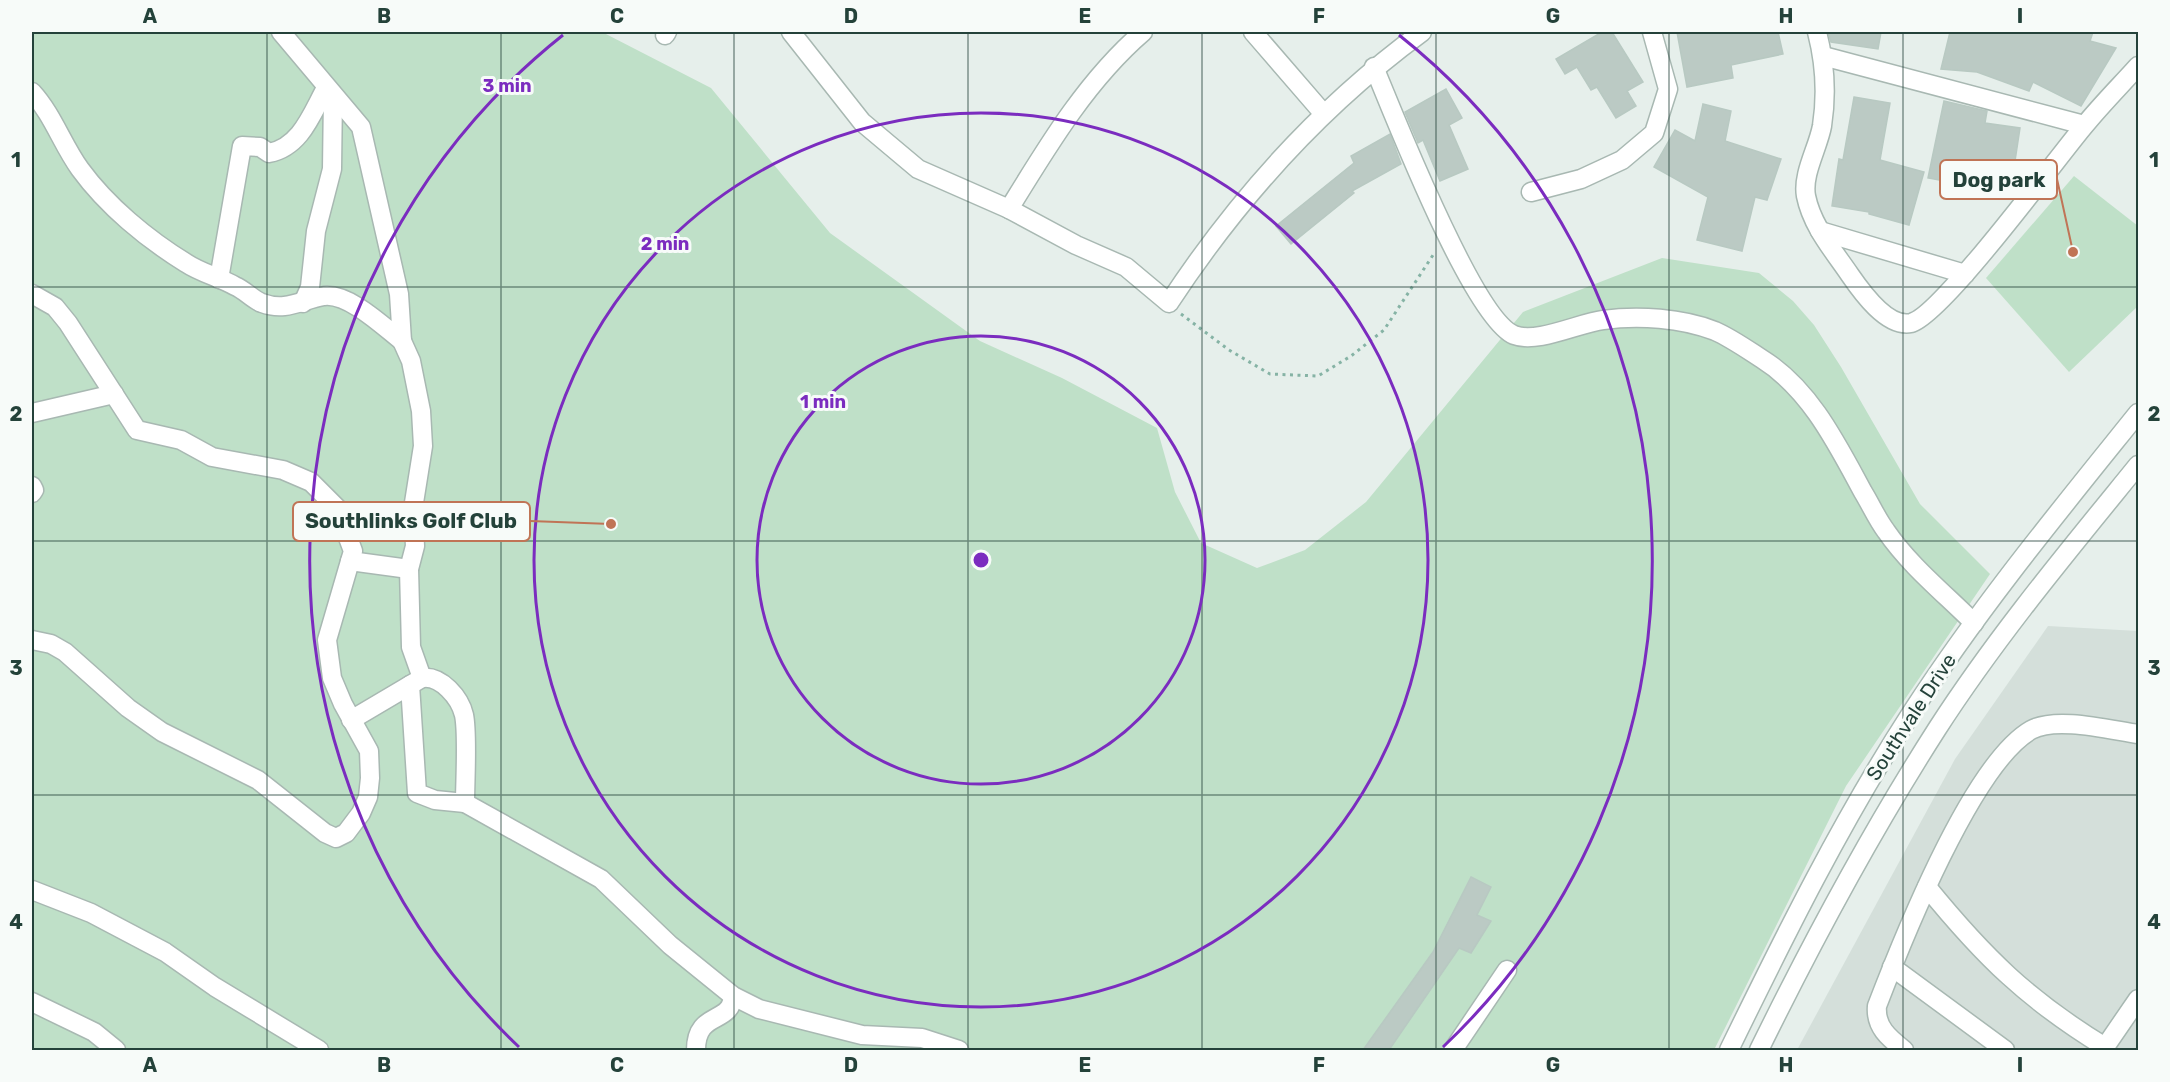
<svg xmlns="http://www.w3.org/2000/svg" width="2170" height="1082" font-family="Rubik,sans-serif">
  <rect width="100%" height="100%" fill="#e6efeb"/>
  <!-- built -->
  <polygon fill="#d4dfda" points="2048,626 2138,631 2138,1050 1797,1050 1955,759"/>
  <!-- green -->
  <g fill="#bfe0c8">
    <polygon points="32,32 602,32 711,88 830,233 980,341 1062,378 1157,428 1175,492 1201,543 1257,568 1305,550 1366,502 1523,312 1662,258 1759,273 1793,301 1814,325 1841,367 1920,504 1990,574 1846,786 1714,1050 32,1050"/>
    <polygon points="2074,176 2138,226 2138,306 2069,372 1986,278"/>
  </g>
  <!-- building -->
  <g fill="#bbcac4" stroke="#b8c9c2" stroke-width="1.5">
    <polygon points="1602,32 1612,32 1643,82 1627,91 1636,106 1616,118 1597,87 1591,90 1577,67 1565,74 1556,59"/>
    <polygon points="1677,32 1778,32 1783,54 1731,65 1733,78 1687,87"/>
    <polygon points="1828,32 1881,32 1878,49 1831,42"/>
    <polygon points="1950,32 2093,32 2090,41 2116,48 2081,106 2033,82 2029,91 1977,72 1941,69"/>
    <polygon points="1446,89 1462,118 1449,125 1468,169 1440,181 1423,140 1418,143 1405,112"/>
    <polygon points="1854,97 1890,103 1880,160 1924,172 1909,225 1869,214 1869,212 1832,206 1839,159 1843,160"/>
    <polygon points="1944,101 1987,111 1985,123 2020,128 2015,161 1995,182 1973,178 1971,186 1928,178"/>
    <polygon points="1703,104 1731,111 1725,141 1781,159 1767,200 1755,197 1742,251 1697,240 1708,197 1654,167 1675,130 1695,141"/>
    <polygon points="1390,134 1401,164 1352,191 1354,193 1291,244 1276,226 1354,163 1351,156"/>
    <polygon points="1471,877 1491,887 1477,915 1491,921 1471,953 1459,948 1389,1050 1363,1050 1433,952"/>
  </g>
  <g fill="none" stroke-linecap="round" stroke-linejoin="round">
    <defs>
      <g id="minor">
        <path d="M 791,32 L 862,122 L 918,169 L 1009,209 L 1076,245 L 1126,267 L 1169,303 C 1238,198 1321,106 1422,32"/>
        <polyline points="1253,32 1323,113"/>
        <path d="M 1817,32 C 1825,63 1827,94 1822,126 C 1818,148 1802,174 1806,196 C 1812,226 1833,250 1850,275 C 1861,291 1887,328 1911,323 C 1941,316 2057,158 2084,126 C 2101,105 2120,86 2138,66"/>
        <polyline points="665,35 667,32"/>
        <polyline points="1823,56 2084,125"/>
        <path d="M 1374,67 C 1394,115 1473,318 1514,335 C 1537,344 1579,323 1603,320 C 1638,315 1682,318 1715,331 C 1731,338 1748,350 1762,359 C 1810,389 1837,444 1863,492 C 1871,505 1877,519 1886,531 C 1910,566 1944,593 1974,623"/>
        <path d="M 32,92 C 53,115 62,144 80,169 C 107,206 147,239 186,263 C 201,273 219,277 235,286 C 245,290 253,300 262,303 C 286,312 301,300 324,296 C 349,293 384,327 402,341 L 399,294 L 361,127 L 281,32"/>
        <polyline points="1531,192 1581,179 1622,160 1654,133 1668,89 1652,32"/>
        <path d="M 1009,209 C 1047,147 1087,80 1143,32"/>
        <polyline points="1820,231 1965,274"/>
        <path d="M 219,279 L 242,146 L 260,147 L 269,153 C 301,147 312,113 326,88"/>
        <polyline points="32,294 55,307 68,323 137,430 181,440 212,457 283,470 311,482 337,508 353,551 327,640 332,678 343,704 369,751 370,778 368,797 361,813 346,833 336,838 325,833 258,780 162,732 128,708 65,652 51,644 32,640"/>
        <polyline points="303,303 310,287 316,231 332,169 333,95"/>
        <polyline points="32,413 114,394"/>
        <polyline points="32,486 34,490 32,493"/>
        <polyline points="350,561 409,569"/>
        <path d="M 422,678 C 441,675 460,698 464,715 C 468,734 465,781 465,803 L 601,879 L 670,945 L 733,996 L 759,1009 L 862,1035 L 922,1038 L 959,1050"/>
        <polyline points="410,685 417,793 435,800 465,803"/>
        <polyline points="351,720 422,678 411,647 409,569 415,546 413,509 423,446 421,411 411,361 402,341"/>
        <path d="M 1927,887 C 1984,957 2028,1000 2105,1047"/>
        <polyline points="32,890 91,913 165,952 215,987 319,1050"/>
        <polyline points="1892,967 2005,1050"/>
        <polyline points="32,1002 94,1032 116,1050"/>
        <path d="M 696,1050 C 696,1010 731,1025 733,996"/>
        <polyline points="1453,1050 1507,970"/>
        <path d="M 1729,1050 C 1785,935 1842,820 1912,712 C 1980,607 2060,510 2138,413"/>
        <path d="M 1759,1050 C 1813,940 1871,832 1937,729 C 1997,636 2069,550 2138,465"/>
        <path d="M 1904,1050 C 1889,1038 1875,1027 1877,1006 C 1902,941 1972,764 2031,730 C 2056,716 2110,730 2138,734"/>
        <polyline points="2103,1050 2138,999"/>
      </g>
    </defs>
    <!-- minor casing -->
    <use href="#minor" stroke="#a8b8b2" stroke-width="21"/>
    <!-- path -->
    <polyline stroke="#86b3a5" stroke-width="3" stroke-dasharray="3 4.5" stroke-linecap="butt" points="1181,314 1229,350 1270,374 1318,376 1351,356 1384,330 1435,252"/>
    <!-- minor -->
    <use href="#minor" stroke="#fff" stroke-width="18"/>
  </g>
  <!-- grid -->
  <path fill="none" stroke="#24423a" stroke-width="1.5" stroke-opacity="0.55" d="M 267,32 L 267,1050M 501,32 L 501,1050M 734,32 L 734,1050M 968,32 L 968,1050M 1202,32 L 1202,1050M 1436,32 L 1436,1050M 1669,32 L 1669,1050M 1903,32 L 1903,1050M 32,287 L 2138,287M 32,541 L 2138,541M 32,795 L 2138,795"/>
  <!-- distance rings -->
  <g fill="none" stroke="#7b2cbf" stroke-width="3">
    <circle cx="981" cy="560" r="224"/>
    <circle cx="981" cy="560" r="447"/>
    <path d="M519 1047A671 671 0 0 1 563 35M1399 35A671 671 0 0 1 1443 1047"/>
  </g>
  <g text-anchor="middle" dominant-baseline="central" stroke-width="6" stroke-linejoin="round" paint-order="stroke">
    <!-- street labels -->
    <g font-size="20" fill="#24423a" stroke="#f7fbf9">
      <text transform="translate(1911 717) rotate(-57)">Southvale Drive</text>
    </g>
  </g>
  <circle cx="981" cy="560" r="9" fill="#7b2cbf" stroke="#f7fbf9" stroke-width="3"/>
  <g font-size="18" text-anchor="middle" font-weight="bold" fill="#7b2cbf" stroke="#f7fbf9" stroke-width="6" stroke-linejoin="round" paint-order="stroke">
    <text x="507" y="92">3 min</text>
    <text x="665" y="250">2 min</text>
    <text x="823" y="408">1 min</text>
  </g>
  <!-- callouts -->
  <path fill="none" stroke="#c07456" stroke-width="2" d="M2073 252L2057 179M611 524L530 521"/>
  <g fill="#c07456" stroke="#f7fbf9" stroke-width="2">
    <circle cx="2073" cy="252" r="6"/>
    <circle cx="611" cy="524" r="6"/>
  </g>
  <g fill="#f7fbf9" stroke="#c07456" stroke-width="2">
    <rect x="1940" y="160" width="117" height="39" rx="6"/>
    <rect x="293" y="502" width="237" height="39" rx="6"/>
  </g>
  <g font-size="21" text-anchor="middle" font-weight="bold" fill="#24423a">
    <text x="1999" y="187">Dog park</text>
    <text x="411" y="528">Southlinks Golf Club</text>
  </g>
  <!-- border -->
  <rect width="2170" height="1082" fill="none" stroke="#f7fbf9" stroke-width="66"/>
  <rect x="33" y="33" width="2104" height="1016" fill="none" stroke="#24423a" stroke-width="2"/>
  <g font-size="20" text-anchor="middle" font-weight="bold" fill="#24423a">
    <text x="150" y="23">A</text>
    <text x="384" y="23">B</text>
    <text x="617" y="23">C</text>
    <text x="851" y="23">D</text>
    <text x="1085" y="23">E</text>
    <text x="1319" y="23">F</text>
    <text x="1553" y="23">G</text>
    <text x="1786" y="23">H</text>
    <text x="2020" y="23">I</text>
    <text x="16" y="167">1</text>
    <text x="2154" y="167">1</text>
    <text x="16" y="421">2</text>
    <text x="2154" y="421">2</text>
    <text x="16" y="675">3</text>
    <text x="2154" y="675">3</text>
    <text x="16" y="929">4</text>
    <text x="2154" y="929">4</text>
    <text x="150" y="1072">A</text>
    <text x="384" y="1072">B</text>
    <text x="617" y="1072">C</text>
    <text x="851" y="1072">D</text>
    <text x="1085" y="1072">E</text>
    <text x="1319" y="1072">F</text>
    <text x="1553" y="1072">G</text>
    <text x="1786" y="1072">H</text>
    <text x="2020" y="1072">I</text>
  </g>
</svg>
